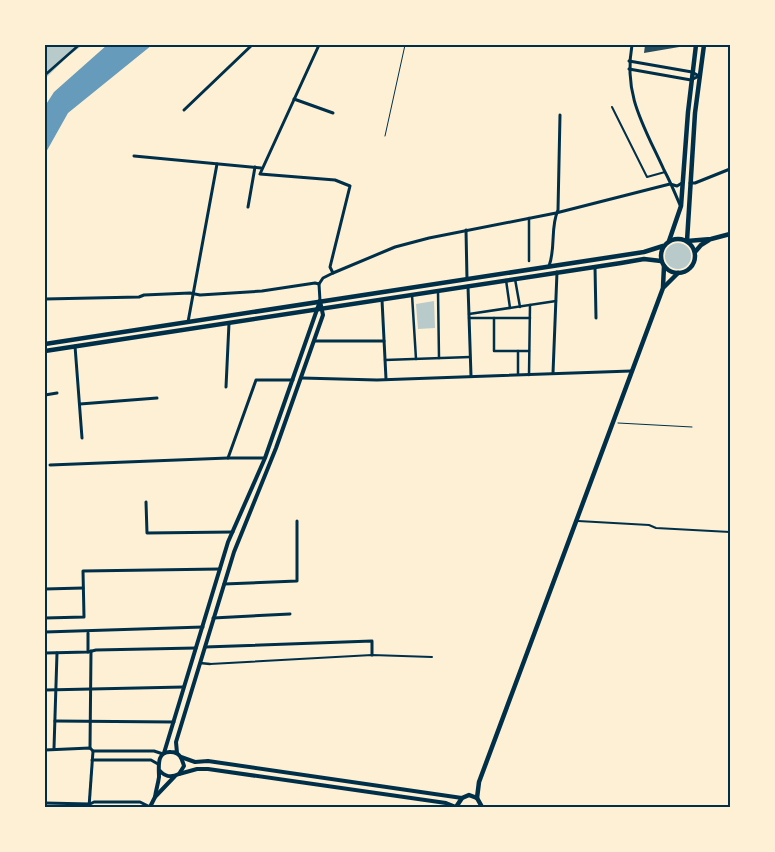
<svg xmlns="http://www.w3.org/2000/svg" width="775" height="852" font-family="Arial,sans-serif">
  <rect width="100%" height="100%" fill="#fdf0d5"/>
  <!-- green -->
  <g fill="#b9caca">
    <polygon points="45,45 83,45 68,56 45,79"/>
    <circle cx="678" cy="256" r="13"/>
    <polygon points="434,301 435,328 418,329 416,304"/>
  </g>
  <!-- water -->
  <polygon fill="#669bbc" points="107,45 152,45 68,113 45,154 45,106 54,92"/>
  <!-- building -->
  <polygon fill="#264d5e" points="645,45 684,45 685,46 644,53"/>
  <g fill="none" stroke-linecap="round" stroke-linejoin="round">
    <!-- path -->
    <g stroke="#003049" stroke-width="1">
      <polyline points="385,136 405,45"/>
      <polyline points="618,423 692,427"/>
    </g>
    <!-- service -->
    <g stroke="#003049" stroke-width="2">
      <polyline points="612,107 647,177 665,172"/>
      <polyline points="578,521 649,525 656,528 730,532"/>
      <polyline points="210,664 372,655 432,657"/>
    </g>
    <!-- pedestrian -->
    <g stroke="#003049" stroke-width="2.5">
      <polyline points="45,75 79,45"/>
      <polyline points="529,218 529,261"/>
      <polyline points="515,279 520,307"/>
      <polyline points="506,280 510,308"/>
      <polyline points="438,291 439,358"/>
      <polyline points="412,295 416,359"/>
      <polyline points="469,314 556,301"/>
      <polyline points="469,318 530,318"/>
      <polyline points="494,318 494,351 529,351"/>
      <polyline points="385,360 470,357"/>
      <polyline points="518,374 518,351"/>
      <polyline points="529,375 530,305"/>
      <polyline points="200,663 210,664"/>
    </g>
    <!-- minor -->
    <g stroke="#003049" stroke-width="3">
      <polyline points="319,45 260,174 335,180 350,186 330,267 333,273"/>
      <path d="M 632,45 C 623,95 644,126 664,170 C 670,181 675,193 680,205"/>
      <polyline points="629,61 692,72 699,76"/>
      <polyline points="629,69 691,80 699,76"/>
      <polyline points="294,99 333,113"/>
      <polyline points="184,110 252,45"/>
      <polyline points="134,156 261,168"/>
      <polyline points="690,183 695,183 730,169"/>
      <polyline points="248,207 255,167"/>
      <polyline points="466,230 467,279"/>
      <path d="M 549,266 C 556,248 550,227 558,210 L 560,115"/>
      <polyline points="595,267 596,318"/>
      <polyline points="319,284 320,301"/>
      <polyline points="468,286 471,376"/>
      <polyline points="45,299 139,297 144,295 190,293 200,295 262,291 315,283 319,284 323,278 333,273 395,247 429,238 556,213 670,184 677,186 682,183"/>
      <polyline points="382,300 386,379"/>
      <polyline points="188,322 217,164"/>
      <polyline points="315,341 384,341"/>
      <polyline points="75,346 82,438"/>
      <polyline points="553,373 557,272"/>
      <polyline points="302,378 377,380 631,371"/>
      <polyline points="226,387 229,323"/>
      <polyline points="45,395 57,393"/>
      <polyline points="80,404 157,398"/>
      <polyline points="228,458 256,380 293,380"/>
      <polyline points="50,465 228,458 265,458"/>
      <polyline points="146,502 147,533 233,532"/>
      <polyline points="224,584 297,581 297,521"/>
      <polyline points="45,589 83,588"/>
      <polyline points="45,618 84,617 83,571 220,569"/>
      <polyline points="213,618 290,614"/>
      <polyline points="45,632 203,627"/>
      <polyline points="205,647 372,641 372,655"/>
      <polyline points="88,652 88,633"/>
      <polyline points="45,653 88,652 96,650 196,648"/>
      <polyline points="45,690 184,687"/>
      <polyline points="55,721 174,722"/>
      <polyline points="54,748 57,653"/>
      <polyline points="90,748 91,651"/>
      <polyline points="45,750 90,748 93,751 154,751 163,754"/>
      <polyline points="92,760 151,760 158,764"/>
      <polyline points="45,803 90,804 94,802 140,802 150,807"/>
      <polyline points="89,807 93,751"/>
    </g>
    <!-- tertiary -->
    <g stroke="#003049" stroke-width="4">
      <polyline points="164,753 228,542 265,458 320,301"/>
      <polyline points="177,753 176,742 234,552 276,448 323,315 320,301"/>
      <polyline points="181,757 195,762 208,761 462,798"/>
      <polyline points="179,774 197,769 208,769 446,803 456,807"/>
      <path d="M 155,797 C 156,790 158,784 159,777 C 159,767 156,751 171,752 C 180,752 182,759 184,766 L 179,774 C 171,778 165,777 159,770"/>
      <polyline points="150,807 155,797 175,776"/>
    </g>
    <!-- secondary -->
    <g stroke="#003049" stroke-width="4.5">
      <circle cx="678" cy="256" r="17"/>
      <polyline points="669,241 681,206 688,112 696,45"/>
      <polyline points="687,241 695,113 704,45"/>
      <polyline points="687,241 711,239 730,234"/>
      <polyline points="695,252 701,245 709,240"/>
      <polyline points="663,287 664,266"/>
      <polyline points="45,344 644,252 663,246"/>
      <polyline points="45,351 621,263 644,259 661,261"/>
      <polyline points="477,798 479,782 660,296 663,288 678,273"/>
      <polyline points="456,807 462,798 469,795 477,798 482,807"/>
    </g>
  </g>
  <!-- border -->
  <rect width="775" height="852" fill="none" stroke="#fdf0d5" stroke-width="92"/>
  <rect x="46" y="46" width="683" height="760" fill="none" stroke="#003049" stroke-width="2"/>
</svg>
